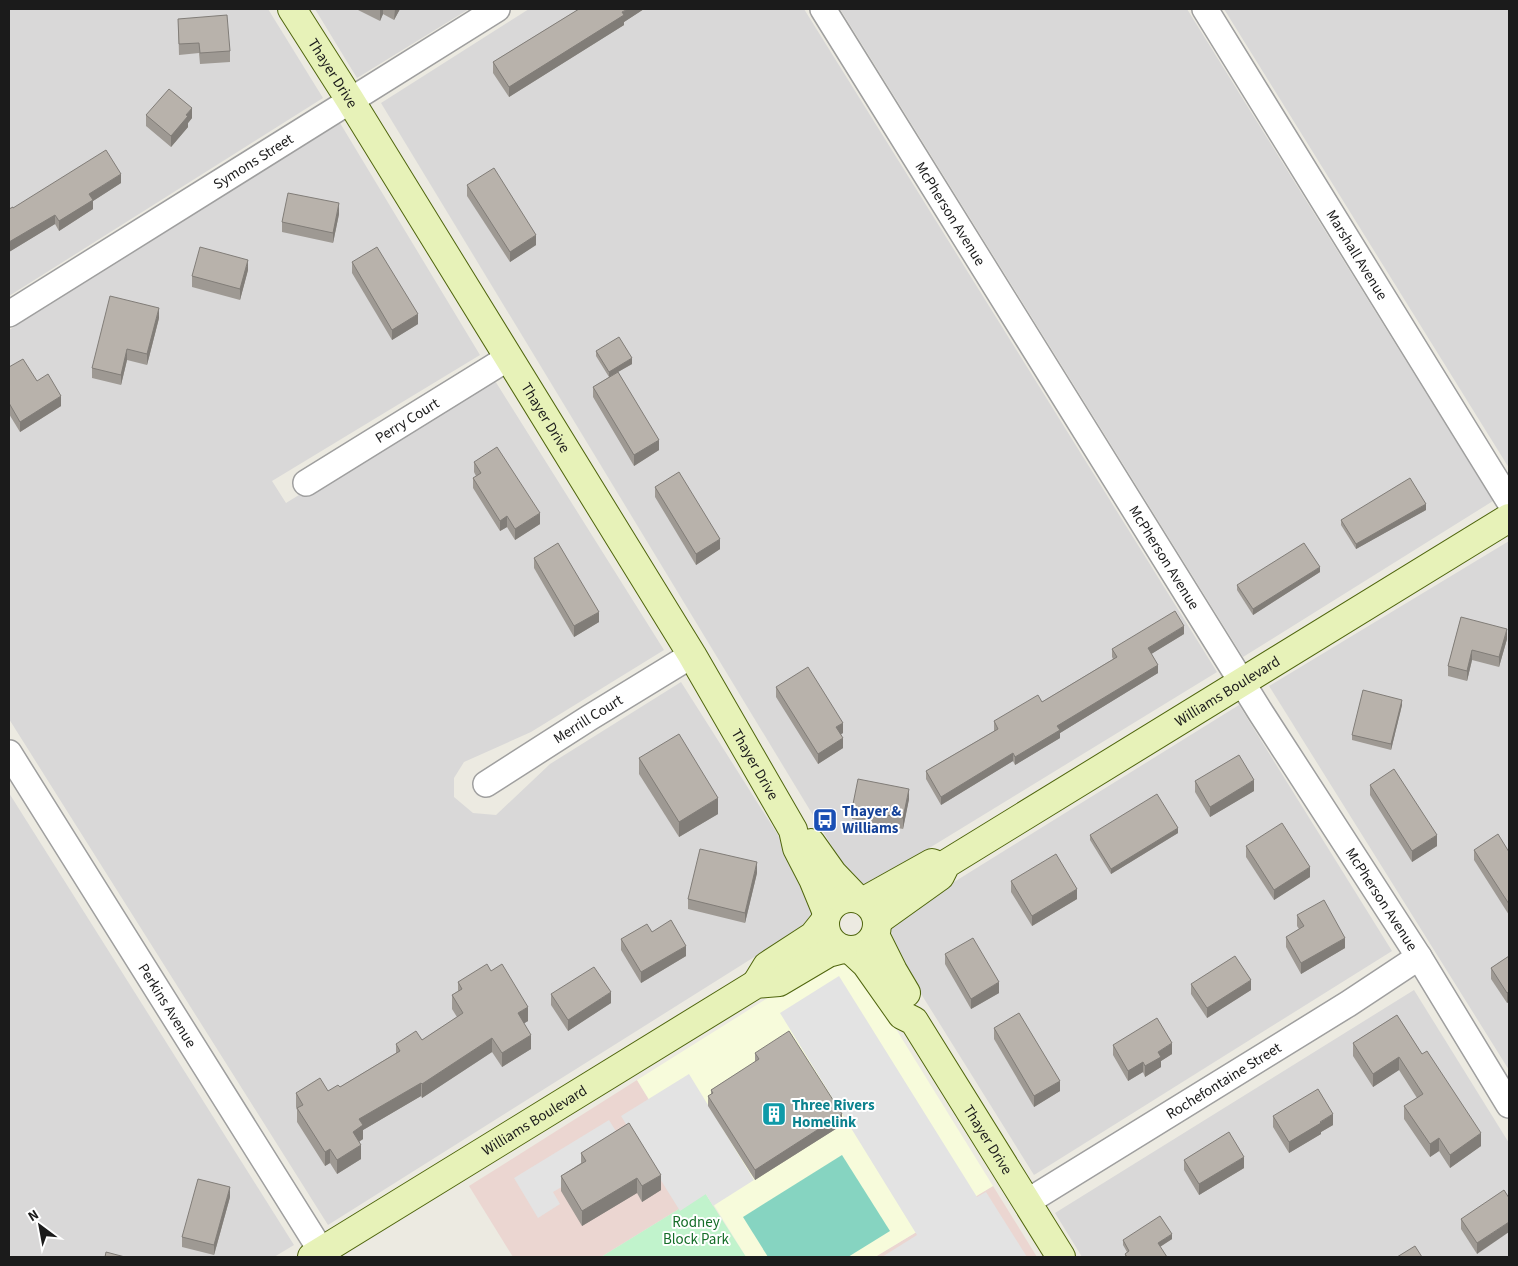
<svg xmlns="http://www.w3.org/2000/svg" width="1518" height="1266" font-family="'Source Sans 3',sans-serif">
  <rect width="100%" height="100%" fill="#eceae1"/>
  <!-- residential -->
  <g fill="#d9d8d8">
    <polygon points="9,9 268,9 323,98 9,296"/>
    <polygon points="315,9 469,9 357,78"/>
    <polygon points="529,9 804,9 1217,672 859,891 381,103"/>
    <polygon points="840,9 1187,9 1493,501 1243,657"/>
    <polygon points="1224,9 1509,9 1509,468"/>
    <polygon points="340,123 480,355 272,481 286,503 492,376 664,650 531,732 464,762 454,778 454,797 473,813 496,815 550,764 681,682 785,846 819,915 791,942 759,954 328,1225 9,719 9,330"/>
    <polygon points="1509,541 1509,1070 1269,686"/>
    <polygon points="1239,705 1392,951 1034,1175 880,928"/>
    <polygon points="9,793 294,1245 274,1257 11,1257 9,1253"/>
    <polygon points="1414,990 1509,1143 1509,1257 1082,1257 1055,1213"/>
  </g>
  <!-- commercial -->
  <g fill="#ebd6d1">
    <polygon points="637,1080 705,1193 601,1257 513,1257 469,1186"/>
    <polygon points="993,1186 1037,1257 875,1257"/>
  </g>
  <!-- education -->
  <polygon fill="#f7fbdb" points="844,954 883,1008 993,1186 875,1257 746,1257 637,1080 782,989"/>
  <!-- park -->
  <polygon fill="#c1f3cc" points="705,1193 746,1257 601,1257"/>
  <!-- pitch -->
  <polygon fill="#86d4c1" points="842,1155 890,1231 848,1257 768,1257 743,1217"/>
  <!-- parking -->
  <g fill="#e3e3e3">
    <polygon points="839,976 977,1197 986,1192 1027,1257 882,1257 917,1235 780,1013"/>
    <polygon points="689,1074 754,1180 713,1206 706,1194 680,1211 621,1116"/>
    <polygon points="609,1120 622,1141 582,1175 553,1192 560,1204 538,1218 514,1178"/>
  </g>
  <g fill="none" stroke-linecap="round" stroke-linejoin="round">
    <defs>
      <g id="street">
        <path id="s1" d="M 823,9 L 1261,713 L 1419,957 L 1509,1105"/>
        <path id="s2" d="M 1205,9 L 1509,501"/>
        <path id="s3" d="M 9,314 L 497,9"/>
        <path id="s4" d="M 306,483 L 508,358"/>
        <path id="s5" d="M 9,753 L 325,1257"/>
        <path id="s6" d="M 486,784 L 589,718 L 692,655"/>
        <path id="s7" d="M 1027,1202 L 1348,1004 L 1419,957"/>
      </g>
      <g id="secondary">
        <path id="s8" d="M 292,9 L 350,100 L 692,655 L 793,830 L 797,848 L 813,879 L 827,913"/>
        <polyline points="811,843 833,874 856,898"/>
        <circle cx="851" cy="924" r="26"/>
        <polyline points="864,901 932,863 934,864"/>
        <path id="s9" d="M 877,921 L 940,876 L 946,864 L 1509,518"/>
        <polyline points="875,935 893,971 906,993"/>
        <path id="s10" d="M 851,950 L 866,964 L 902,1015 L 914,1021 L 1061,1257"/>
        <polyline points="756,984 767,966 813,936 825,921"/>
        <path id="s11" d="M 312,1257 L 756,984 L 779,982 L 828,953 L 843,949"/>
      </g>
    </defs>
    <!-- street casing -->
    <use href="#street" stroke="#9f9f9f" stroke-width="28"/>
    <!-- secondary casing -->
    <use href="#secondary" stroke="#50660e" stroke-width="30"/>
    <!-- street -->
    <use href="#street" stroke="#fff" stroke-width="25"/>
    <!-- secondary -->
    <use href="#secondary" stroke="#e7f2b8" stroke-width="28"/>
  </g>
  <!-- wall -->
  <g fill="#9e9993">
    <polygon points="358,9 400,9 394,20 383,14 380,21 358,10"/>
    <polygon points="579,9 644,9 624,22 624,25 509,97 493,73 493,62"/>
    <polygon points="178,19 230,51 230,62 200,64 199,53 179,55"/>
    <polygon points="146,115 192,118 188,123 188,127 171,147 146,126"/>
    <polygon points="121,183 93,201 93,209 59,231 55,224 9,252 9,209"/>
    <polygon points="467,185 536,245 510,262 467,196"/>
    <polygon points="339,214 333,243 282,232 282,222"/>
    <polygon points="352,262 418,324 392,340 352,273"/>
    <polygon points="248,270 240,300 192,287 192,276"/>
    <polygon points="159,318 147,365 127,360 121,385 92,378 92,368"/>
    <polygon points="596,351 632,364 618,372 659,450 634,466 593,397 593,387 609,377 596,356"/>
    <polygon points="9,367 37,381 61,406 20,432 9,414"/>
    <polygon points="474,462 540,524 515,540 507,527 500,531 473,488 473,478 476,476 474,472"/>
    <polygon points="655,487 720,549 696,565 655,497"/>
    <polygon points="1426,510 1356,549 1341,525 1341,520"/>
    <polygon points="534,558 599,622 574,637 534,568"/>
    <polygon points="1320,572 1253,615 1237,590 1237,585"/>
    <polygon points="1461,617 1507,639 1499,667 1472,660 1467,681 1448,676 1448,666"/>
    <polygon points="1184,634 1151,654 1158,673 1060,733 1060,738 1015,765 1013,761 941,805 926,779 926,771 994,731 994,721 1042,702 1113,659 1112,657 1112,649"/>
    <polygon points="776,687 843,733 841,734 843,748 818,764 776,697"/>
    <polygon points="1402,705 1391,750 1352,740 1352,735"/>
    <polygon points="639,758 718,814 679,837 639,774"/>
    <polygon points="1195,781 1254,791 1210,817 1195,792"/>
    <polygon points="1370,785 1437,846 1412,862 1370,795"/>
    <polygon points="909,799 903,829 852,819 852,809"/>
    <polygon points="1178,833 1111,874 1090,840 1090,835"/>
    <polygon points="1246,846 1310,877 1274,900 1246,857"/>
    <polygon points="1474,850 1509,852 1509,915 1474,860"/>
    <polygon points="757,873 745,923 688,909 688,899"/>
    <polygon points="1011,881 1077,899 1032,926 1011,892"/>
    <polygon points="1297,915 1345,948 1301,974 1286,947 1286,937 1299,929 1297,926"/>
    <polygon points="652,932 686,956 641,983 621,950 621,939"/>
    <polygon points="945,954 999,993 971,1009 945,964"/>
    <polygon points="1509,956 1507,1003 1491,979 1491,968"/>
    <polygon points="491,971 528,1021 524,1023 531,1049 502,1067 492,1052 422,1098 421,1096 363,1130 363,1139 359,1142 361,1159 337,1174 330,1163 325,1166 297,1122 297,1110 296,1107 296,1093 328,1091 340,1087 396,1053 396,1044 422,1040 457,1017 452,1009 452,995 458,991 458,982"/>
    <polygon points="1191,984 1251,990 1207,1018 1191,994"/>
    <polygon points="551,994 611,1003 568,1031 551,1005"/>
    <polygon points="1397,1015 1481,1146 1450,1168 1439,1151 1430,1157 1404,1119 1404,1106 1417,1098 1399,1070 1373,1087 1353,1056 1353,1043"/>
    <polygon points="994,1028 1060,1091 1034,1107 994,1039"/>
    <polygon points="1113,1045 1172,1054 1161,1061 1161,1067 1145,1077 1143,1072 1128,1081 1113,1055"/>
    <polygon points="755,1053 842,1125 755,1180 708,1106 708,1096 711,1094 711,1090 755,1062"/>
    <polygon points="1273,1116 1333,1125 1321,1132 1321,1134 1289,1153 1273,1127"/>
    <polygon points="629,1123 661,1190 642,1202 637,1193 582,1226 561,1191 561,1176 581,1163 581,1153"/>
    <polygon points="1184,1160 1244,1168 1199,1195 1184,1170"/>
    <polygon points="230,1197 214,1255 182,1247 182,1237"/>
    <polygon points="1509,1198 1477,1254 1461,1229 1461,1219"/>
    <polygon points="1172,1239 1160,1247 1167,1257 1125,1257 1125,1254 1127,1252 1123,1245 1123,1240"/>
  </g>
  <!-- shaded-wall -->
  <g fill="#817d78">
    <polygon points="381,9 383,9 383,14 380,21 380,10"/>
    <polygon points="395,9 400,9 394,20"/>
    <polygon points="628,9 644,9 624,22 624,25 509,97 509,87"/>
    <polygon points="192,108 192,118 188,123 188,127 171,147 171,136 186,115"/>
    <polygon points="121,174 121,183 93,201 93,209 59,231 59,221 89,194"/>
    <polygon points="339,203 339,214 333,243 333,233"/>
    <polygon points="55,215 55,224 9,252 9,242"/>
    <polygon points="536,235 536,245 510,262 510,252"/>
    <polygon points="248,260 248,270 240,300 240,289"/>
    <polygon points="159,308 159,318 147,365 147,354"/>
    <polygon points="418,314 418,324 392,340 392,330"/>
    <polygon points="127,349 127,360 121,385 121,375"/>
    <polygon points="632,358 632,364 609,377 609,372"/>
    <polygon points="61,396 61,406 20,432 20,422"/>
    <polygon points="659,440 659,450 634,466 634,455"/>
    <polygon points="1426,504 1426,510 1356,549 1356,544"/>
    <polygon points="540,513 540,524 515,540 515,529"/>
    <polygon points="507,516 507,527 500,531 500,521"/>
    <polygon points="720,539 720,549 696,565 696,554"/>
    <polygon points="1320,567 1320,572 1253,615 1253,609"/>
    <polygon points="599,612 599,622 574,637 574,626"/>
    <polygon points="1184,626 1184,634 1148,656 1148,648"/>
    <polygon points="1507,629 1507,639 1499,667 1499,657"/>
    <polygon points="1472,650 1472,660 1467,681 1467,671"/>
    <polygon points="1158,665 1158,673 1060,733 1060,738 1015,765 1015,757 1057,726"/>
    <polygon points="1402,700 1402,705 1391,750 1391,744"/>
    <polygon points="843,723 843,733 836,737 836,727"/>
    <polygon points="843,738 843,748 818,764 818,754"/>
    <polygon points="1013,753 1013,761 941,805 941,797"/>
    <polygon points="1254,780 1254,791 1210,817 1210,807"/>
    <polygon points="909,789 909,799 903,829 903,818"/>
    <polygon points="718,798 718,814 679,837 679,822"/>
    <polygon points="1178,828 1178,833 1111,874 1111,869"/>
    <polygon points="1437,835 1437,846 1412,862 1412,851"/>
    <polygon points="757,862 757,873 745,923 745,913"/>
    <polygon points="1310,867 1310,877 1274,900 1274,890"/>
    <polygon points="1077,889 1077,899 1032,926 1032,916"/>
    <polygon points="1345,938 1345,948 1301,974 1301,963"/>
    <polygon points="686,946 686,956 641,983 641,972"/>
    <polygon points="1251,980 1251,990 1207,1018 1207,1008"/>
    <polygon points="999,982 999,993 971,1009 971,999"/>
    <polygon points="1509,991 1509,1002 1507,1003 1507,993"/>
    <polygon points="611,992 611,1003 568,1031 568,1020"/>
    <polygon points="528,1007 528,1021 518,1027 518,1013"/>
    <polygon points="531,1035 531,1049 502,1067 502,1053"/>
    <polygon points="492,1038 492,1052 422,1098 422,1084"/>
    <polygon points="1172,1043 1172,1054 1161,1061 1161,1067 1145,1077 1145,1066 1158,1052"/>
    <polygon points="1399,1057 1399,1070 1373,1087 1373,1074"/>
    <polygon points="1143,1062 1143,1072 1128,1081 1128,1071"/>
    <polygon points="1060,1081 1060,1091 1034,1107 1034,1096"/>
    <polygon points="421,1083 421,1096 363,1130 363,1139 353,1145 353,1132 359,1119"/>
    <polygon points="842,1114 842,1125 755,1180 755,1170"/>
    <polygon points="1333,1114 1333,1125 1321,1132 1321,1134 1289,1153 1289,1142"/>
    <polygon points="1481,1133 1481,1146 1450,1168 1450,1155"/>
    <polygon points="1439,1138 1439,1151 1430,1157 1430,1144"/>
    <polygon points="361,1145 361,1159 337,1174 337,1160"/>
    <polygon points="330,1149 330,1163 325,1166 325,1152"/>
    <polygon points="1244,1157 1244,1168 1199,1195 1199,1184"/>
    <polygon points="661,1175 661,1190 642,1202 642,1186"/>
    <polygon points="637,1178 637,1193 582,1226 582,1211"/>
    <polygon points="230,1187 230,1197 214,1255 214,1245"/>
    <polygon points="1509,1222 1509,1232 1477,1254 1477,1243"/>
    <polygon points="1172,1234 1172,1239 1158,1248 1158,1243"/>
  </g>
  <!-- building -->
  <g fill="#b8b2ab" stroke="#817d78">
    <polygon points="579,9 628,9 622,12 624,15 509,87 493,62"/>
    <polygon points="227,15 230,51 200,53 199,43 179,44 178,19"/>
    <polygon points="169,89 192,108 186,115 188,116 171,136 146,115"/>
    <polygon points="106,150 121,174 89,194 93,200 59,221 55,215 9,242 9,209 13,207 13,208"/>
    <polygon points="494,168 536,235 510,252 467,185"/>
    <polygon points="288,193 339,203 333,233 282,222"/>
    <polygon points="200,247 248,260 240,289 192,276"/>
    <polygon points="377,247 418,314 392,330 352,262"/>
    <polygon points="110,296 159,308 147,354 127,349 121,375 92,368"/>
    <polygon points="619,337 632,358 609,372 596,351"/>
    <polygon points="23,359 37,381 48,374 61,396 20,422 9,403 9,367"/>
    <polygon points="618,372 659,440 634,455 593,387"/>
    <polygon points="497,447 540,513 515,529 507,516 500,521 473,478 481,473 474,462"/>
    <polygon points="679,472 720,539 696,554 655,487"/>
    <polygon points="1410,478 1426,504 1356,544 1341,520"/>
    <polygon points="558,543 599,612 574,626 534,558"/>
    <polygon points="1304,543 1320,567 1253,609 1237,585"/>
    <polygon points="1175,611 1184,626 1148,648 1158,665 1057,726 1060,730 1015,757 1013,753 941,797 926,771 998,729 994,721 1038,695 1042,702 1117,657 1112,649"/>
    <polygon points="1461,617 1507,629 1499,657 1472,650 1467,671 1448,666"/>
    <polygon points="808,667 843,723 836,727 843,738 818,754 776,687"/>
    <polygon points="1363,690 1402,700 1391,744 1352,735"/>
    <polygon points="679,734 718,798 679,822 639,758"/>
    <polygon points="1239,755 1254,780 1210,807 1195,781"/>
    <polygon points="1394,769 1437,835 1412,851 1370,785"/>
    <polygon points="858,779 909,789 903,818 852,809"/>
    <polygon points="1157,794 1178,828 1111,869 1090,835"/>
    <polygon points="1282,823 1310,867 1274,890 1246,846"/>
    <polygon points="1498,834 1509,852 1509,904 1474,850"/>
    <polygon points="700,849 757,862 745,913 688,899"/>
    <polygon points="1056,854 1077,889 1032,916 1011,881"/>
    <polygon points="1324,900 1345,938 1301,963 1286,937 1304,926 1297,915"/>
    <polygon points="671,920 686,946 641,972 621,939 647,924 652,932"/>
    <polygon points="973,938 999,982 971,999 945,954"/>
    <polygon points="1235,956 1251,980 1207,1008 1191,984"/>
    <polygon points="1509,956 1509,991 1507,993 1491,968"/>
    <polygon points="487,964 491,971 502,964 528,1007 518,1013 531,1035 502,1053 492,1038 422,1084 421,1083 359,1119 363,1125 353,1132 361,1145 337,1160 330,1149 325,1152 297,1108 303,1105 296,1093 320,1078 328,1091 338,1085 340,1087 400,1051 396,1044 416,1031 422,1040 463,1013 452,995 462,989 458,982"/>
    <polygon points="594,967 611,992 568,1020 551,994"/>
    <polygon points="1019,1013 1060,1081 1034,1096 994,1028"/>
    <polygon points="1397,1015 1422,1054 1427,1051 1481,1133 1450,1155 1439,1138 1430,1144 1404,1106 1423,1094 1399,1057 1373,1074 1353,1043"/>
    <polygon points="1157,1018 1172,1043 1158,1052 1161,1057 1145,1066 1143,1062 1128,1071 1113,1045"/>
    <polygon points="789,1031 842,1114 755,1170 708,1096 713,1093 711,1090 759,1059 755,1053"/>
    <polygon points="1318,1089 1333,1114 1320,1122 1321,1123 1289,1142 1273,1116"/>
    <polygon points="629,1123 661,1175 642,1186 637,1178 582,1211 561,1176 586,1161 581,1153"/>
    <polygon points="1229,1132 1244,1157 1199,1184 1184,1160"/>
    <polygon points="198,1179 230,1187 214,1245 182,1237"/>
    <polygon points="1504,1190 1509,1198 1509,1222 1477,1243 1461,1219"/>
    <polygon points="1160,1216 1172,1234 1158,1243 1167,1257 1127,1257 1125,1254 1129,1251 1123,1240"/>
    <polygon points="1415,1246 1422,1257 1397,1257"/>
    <polygon points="106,1252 125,1257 105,1257"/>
  </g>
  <!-- icons -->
  <defs>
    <symbol id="bus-square" viewBox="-11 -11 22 22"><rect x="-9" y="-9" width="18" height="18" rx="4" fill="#1a4fb4" stroke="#fff"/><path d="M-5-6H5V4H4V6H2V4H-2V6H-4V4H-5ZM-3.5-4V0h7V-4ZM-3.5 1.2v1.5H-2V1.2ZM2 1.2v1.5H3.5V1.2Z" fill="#fff"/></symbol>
    <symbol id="building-square" viewBox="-11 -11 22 22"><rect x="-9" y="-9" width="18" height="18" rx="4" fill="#0f9aa8" stroke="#fff"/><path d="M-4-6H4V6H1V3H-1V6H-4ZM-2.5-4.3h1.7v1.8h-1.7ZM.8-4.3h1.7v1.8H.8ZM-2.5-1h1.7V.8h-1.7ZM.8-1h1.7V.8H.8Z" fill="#fff"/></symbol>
  </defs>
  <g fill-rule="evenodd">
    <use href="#bus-square" x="811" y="806" width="28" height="28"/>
    <use href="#building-square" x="760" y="1100" width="28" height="28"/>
  </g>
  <g text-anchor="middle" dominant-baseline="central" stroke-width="4" stroke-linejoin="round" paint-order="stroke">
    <!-- street labels -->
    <g font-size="15" fill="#1b1b1b" stroke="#fff">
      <text stroke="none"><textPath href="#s8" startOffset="76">Thayer Drive</textPath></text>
      <text stroke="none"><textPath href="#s3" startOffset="288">Symons Street</textPath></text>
      <text stroke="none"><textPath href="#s1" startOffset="241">McPherson Avenue</textPath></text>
      <text stroke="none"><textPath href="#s2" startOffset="289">Marshall Avenue</textPath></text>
      <text stroke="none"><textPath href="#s8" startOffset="481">Thayer Drive</textPath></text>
      <text stroke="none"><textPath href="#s4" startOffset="119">Perry Court</textPath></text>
      <text stroke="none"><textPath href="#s1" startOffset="646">McPherson Avenue</textPath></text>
      <text stroke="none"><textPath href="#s9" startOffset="421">Williams Boulevard</textPath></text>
      <text stroke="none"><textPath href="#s6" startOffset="121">Merrill Court</textPath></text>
      <text stroke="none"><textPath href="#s8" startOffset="886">Thayer Drive</textPath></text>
      <text stroke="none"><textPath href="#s1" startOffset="1051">McPherson Avenue</textPath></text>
      <text stroke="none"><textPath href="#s5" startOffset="298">Perkins Avenue</textPath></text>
      <text stroke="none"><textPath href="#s7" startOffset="231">Rochefontaine Street</textPath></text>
      <text stroke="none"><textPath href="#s11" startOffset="261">Williams Boulevard</textPath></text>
      <text stroke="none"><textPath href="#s10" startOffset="236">Thayer Drive</textPath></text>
    </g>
    <!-- transit labels -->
    <g font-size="15" font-weight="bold" fill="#164399" stroke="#fff" text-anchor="start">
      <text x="842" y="811">Thayer &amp;<tspan x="842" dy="17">Williams</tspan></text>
    </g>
    <!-- culture labels -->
    <g font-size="15" font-weight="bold" fill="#0d838f" stroke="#fff" text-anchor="start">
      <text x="792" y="1105">Three Rivers<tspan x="792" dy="17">Homelink</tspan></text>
    </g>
    <!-- park labels -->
    <g font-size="15" fill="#156d28" stroke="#fff">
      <text x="696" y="1222">Rodney<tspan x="696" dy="17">Block Park</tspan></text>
    </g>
  </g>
  <!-- border -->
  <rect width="1518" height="1266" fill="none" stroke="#1b1b1b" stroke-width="20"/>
  <!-- north arrow -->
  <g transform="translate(40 1226) rotate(328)" stroke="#ffffff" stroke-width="4" paint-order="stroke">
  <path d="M0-4L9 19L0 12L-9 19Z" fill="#1b1b1b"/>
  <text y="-8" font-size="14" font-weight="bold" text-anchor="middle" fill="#1b1b1b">N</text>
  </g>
</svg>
